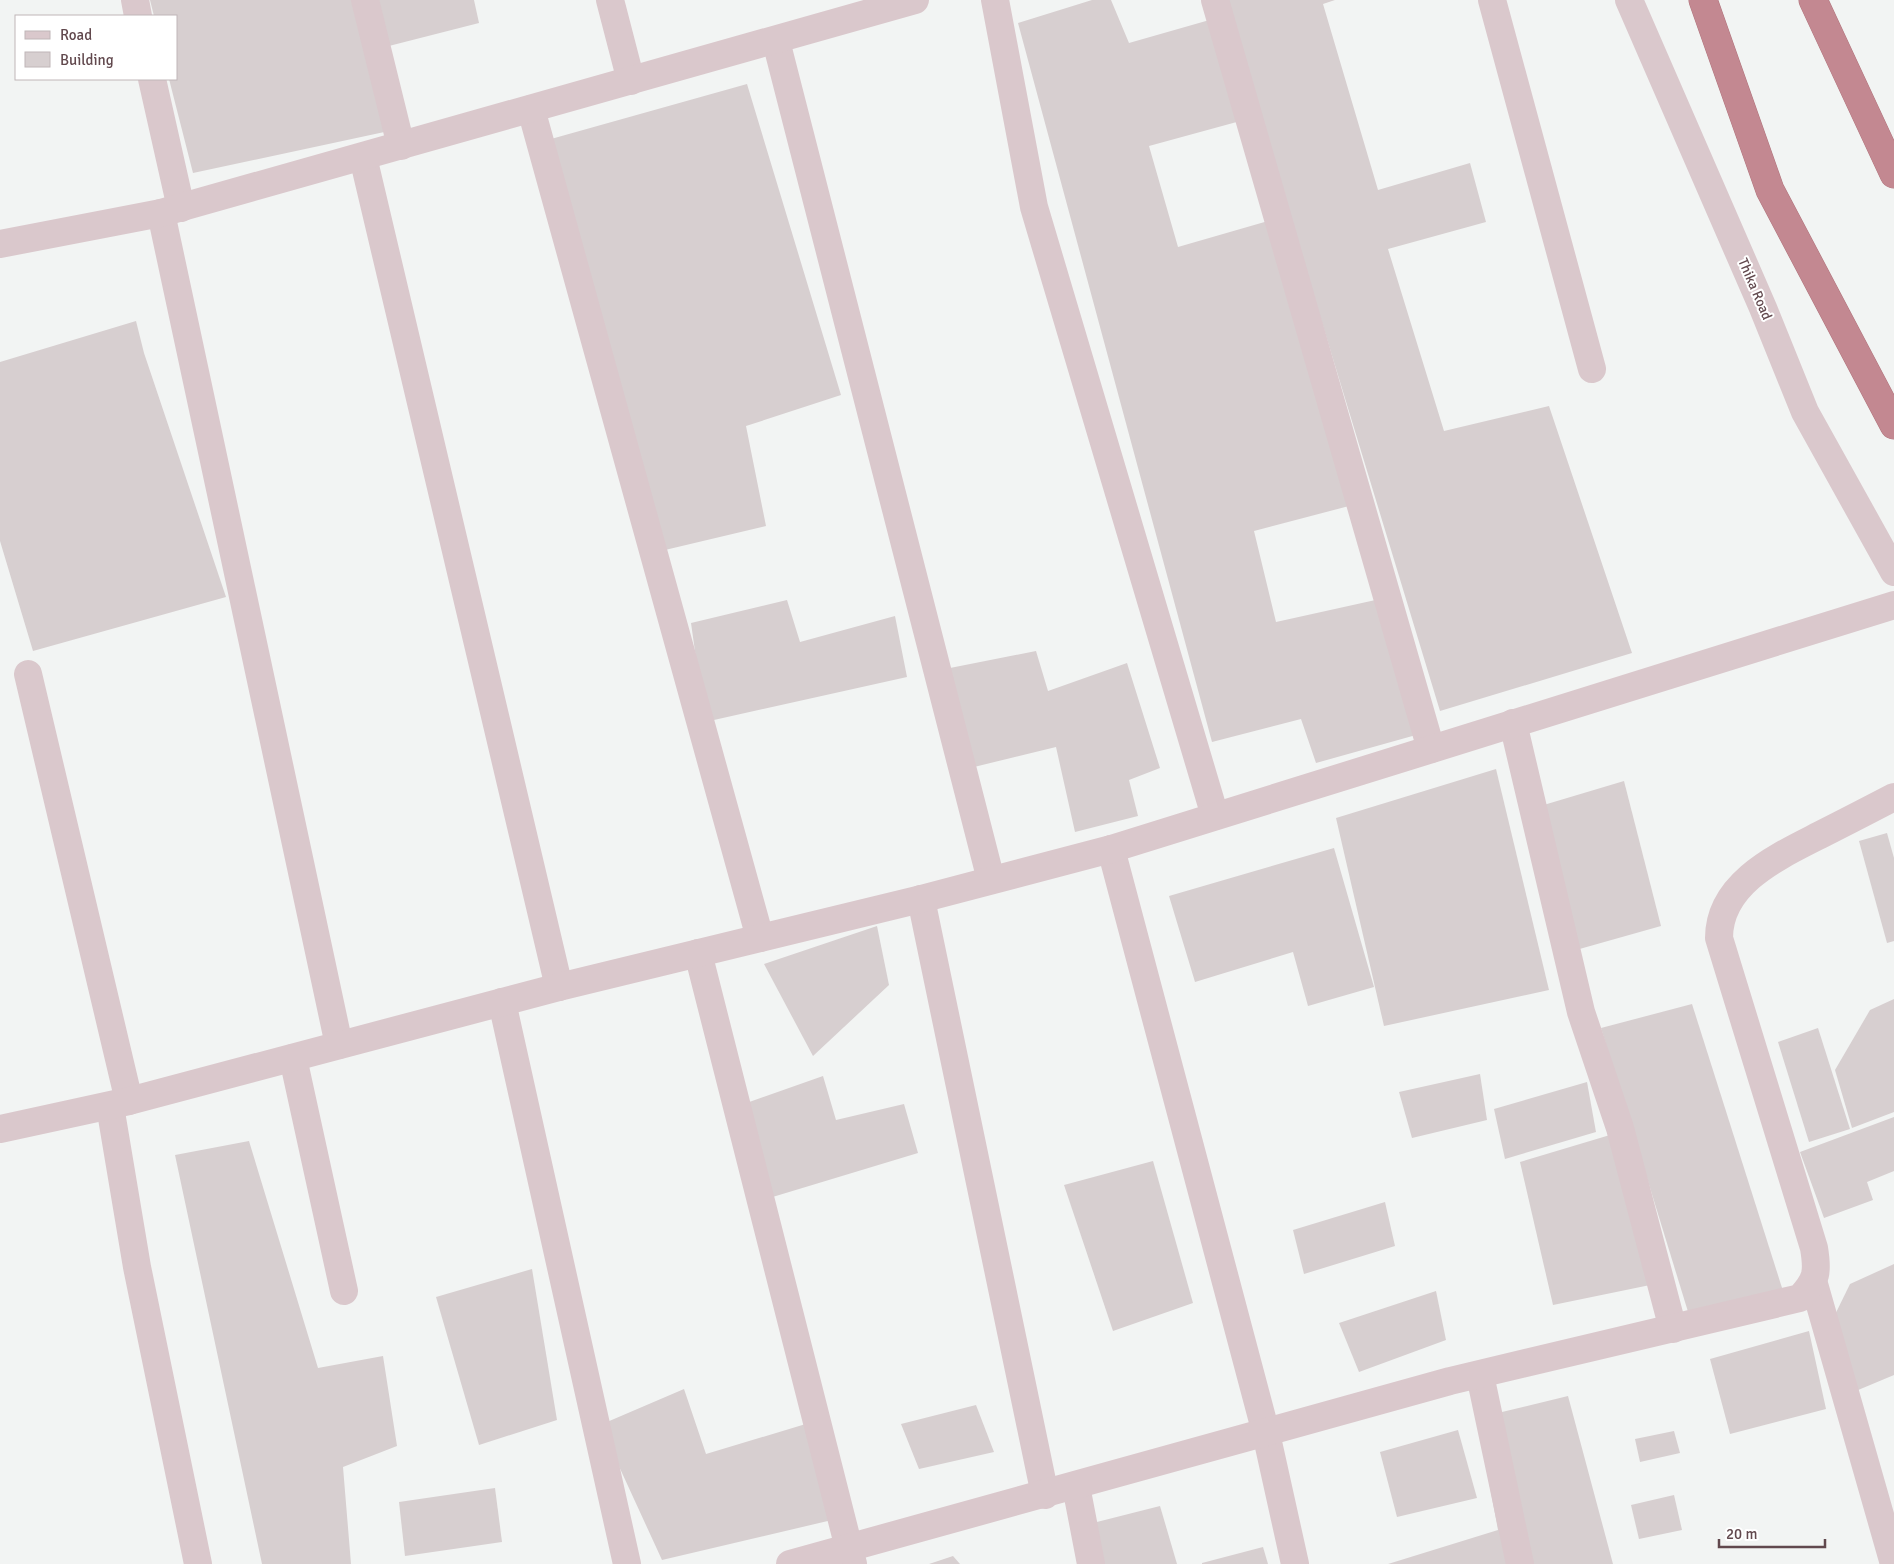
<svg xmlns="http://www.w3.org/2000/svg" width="1894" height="1564" font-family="Signika,sans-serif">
  <rect width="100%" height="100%" fill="#f2f4f3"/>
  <!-- building -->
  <g fill="#d7cfd0">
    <polygon points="150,0 356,0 389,131 193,173 169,79 176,79 176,16 154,16"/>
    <polygon points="373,0 474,0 479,23 385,47"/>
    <polygon points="1092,0 1111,0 1129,43 1213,19 1244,120 1149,146 1178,247 1268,221 1349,506 1254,531 1276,622 1380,599 1416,735 1316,763 1301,719 1212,742 1018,23"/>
    <polygon points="1224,0 1335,0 1323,4 1378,190 1470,163 1486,222 1388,249 1444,431 1549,406 1632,653 1440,711"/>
    <polygon points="747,84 841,395 746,426 766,526 665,550 551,139"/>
    <polygon points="136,321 144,353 226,597 33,651 0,541 0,362"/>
    <polygon points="787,600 800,642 895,616 907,677 705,722 691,623"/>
    <polygon points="1036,651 1048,691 1127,663 1160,768 1129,780 1138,816 1075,832 1056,747 974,767 950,668"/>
    <polygon points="1496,769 1549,990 1384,1026 1336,818"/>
    <polygon points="1624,781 1661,926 1576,950 1537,807"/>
    <polygon points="1887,833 1894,858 1894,941 1887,943 1859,841"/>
    <polygon points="1334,848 1374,987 1308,1006 1293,952 1195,982 1169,896"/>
    <polygon points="877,926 889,985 813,1056 764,964"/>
    <polygon points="1894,999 1894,1112 1852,1128 1835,1070 1870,1010"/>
    <polygon points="1692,1004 1783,1291 1689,1315 1601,1028"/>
    <polygon points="1818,1028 1850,1129 1809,1142 1778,1042"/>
    <polygon points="1480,1074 1487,1120 1412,1138 1399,1092"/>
    <polygon points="823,1076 836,1120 904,1104 918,1153 766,1199 738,1106"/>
    <polygon points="1587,1082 1596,1132 1505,1159 1494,1109"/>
    <polygon points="1894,1117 1894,1171 1867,1182 1873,1200 1824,1218 1800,1152"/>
    <polygon points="1620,1132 1655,1284 1553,1305 1520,1162"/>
    <polygon points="249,1141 318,1368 383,1356 397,1446 343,1467 351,1564 262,1564 175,1155"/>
    <polygon points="1153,1161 1193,1303 1113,1331 1064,1185"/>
    <polygon points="1385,1202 1395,1246 1304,1274 1293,1230"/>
    <polygon points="1894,1264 1894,1375 1851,1393 1827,1331 1850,1284"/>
    <polygon points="532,1269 557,1420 479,1445 436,1297"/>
    <polygon points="1436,1291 1446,1340 1359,1372 1339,1323"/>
    <polygon points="1809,1331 1826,1409 1730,1434 1710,1359"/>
    <polygon points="684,1389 706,1454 809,1423 832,1520 662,1560 600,1425"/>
    <polygon points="1568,1396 1613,1564 1388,1564 1498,1530 1477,1418"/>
    <polygon points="976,1405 994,1452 919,1469 901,1424"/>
    <polygon points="1458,1430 1477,1498 1397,1517 1380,1452"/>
    <polygon points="1674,1431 1680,1453 1640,1462 1635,1439"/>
    <polygon points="495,1488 502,1542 405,1556 399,1502"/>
    <polygon points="1674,1495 1682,1530 1639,1539 1631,1505"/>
    <polygon points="1160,1506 1177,1564 1096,1564 1089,1524"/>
    <polygon points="1263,1547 1268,1564 1202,1564 1202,1563"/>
    <polygon points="953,1556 960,1564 929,1564"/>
  </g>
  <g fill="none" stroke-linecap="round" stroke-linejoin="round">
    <defs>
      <g id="highway">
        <polyline points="1703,0 1770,190 1894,425"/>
        <polyline points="1813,0 1894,174"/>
      </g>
    </defs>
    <!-- highway casing -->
    <use href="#highway" stroke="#af737b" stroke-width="29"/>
    <!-- street -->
    <g stroke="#dac8cc" stroke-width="28">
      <polyline points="135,0 138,16"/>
      <polyline points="365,0 401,146"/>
      <polyline points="610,0 631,81"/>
      <polyline points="995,0 1034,207 1215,816"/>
      <polyline points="1215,0 1431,749"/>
      <polyline points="1492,0 1592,369"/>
      <polyline points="1629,0 1763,308 1805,412 1894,572"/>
      <polyline points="776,41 991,880"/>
      <polyline points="152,79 181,208"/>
      <polyline points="531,109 760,938"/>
      <polyline points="363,157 559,987"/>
      <polyline points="161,213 339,1045"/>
      <polyline points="0,244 161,213 915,0"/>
      <polyline points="28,674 129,1101"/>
      <polyline points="1513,723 1581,1012 1620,1128 1673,1329"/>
      <polyline points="1111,849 1266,1433 1295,1564"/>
      <polyline points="921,899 1045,1495"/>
      <polyline points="698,953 853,1564"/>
      <polyline points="502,1002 627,1564"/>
      <polyline points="293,1058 344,1291"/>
      <polyline points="110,1106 137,1267 198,1564"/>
      <polyline points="0,1129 129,1101 559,987 921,899 1111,849 1894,605"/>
      <polyline points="1814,1284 1894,1564"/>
      <polyline points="1480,1375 1520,1564"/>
      <polyline points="1076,1486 1091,1564"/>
      <path d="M 790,1564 L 1450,1381 L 1800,1298 C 1817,1280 1818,1272 1814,1248 L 1719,938 C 1719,883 1777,857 1820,835 C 1844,823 1869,810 1894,797"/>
    </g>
    <!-- highway -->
    <use href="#highway" stroke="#c38891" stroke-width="28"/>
  </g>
  <g text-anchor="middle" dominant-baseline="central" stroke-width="4" stroke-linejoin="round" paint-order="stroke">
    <!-- street labels -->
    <g font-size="14" fill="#61484d" stroke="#fff">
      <text transform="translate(1755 289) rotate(67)">Thika Road</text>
    </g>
  </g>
  <!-- legend -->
  <rect x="15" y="15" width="162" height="65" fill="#ffffff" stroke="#c0b6b8"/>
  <rect x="25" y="31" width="25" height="8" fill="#dac8cc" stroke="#c0b6b8"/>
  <text x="60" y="40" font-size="15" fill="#61484d">Road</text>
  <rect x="25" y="52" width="25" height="15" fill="#d7cfd0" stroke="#c0b6b8"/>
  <text x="60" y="65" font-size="15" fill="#61484d">Building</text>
  <!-- scale -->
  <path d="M1719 1539v8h106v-8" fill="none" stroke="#61484d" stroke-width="2.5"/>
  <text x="1726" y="1539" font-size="15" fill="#61484d" stroke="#ffffff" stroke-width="4" paint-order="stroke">20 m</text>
</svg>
